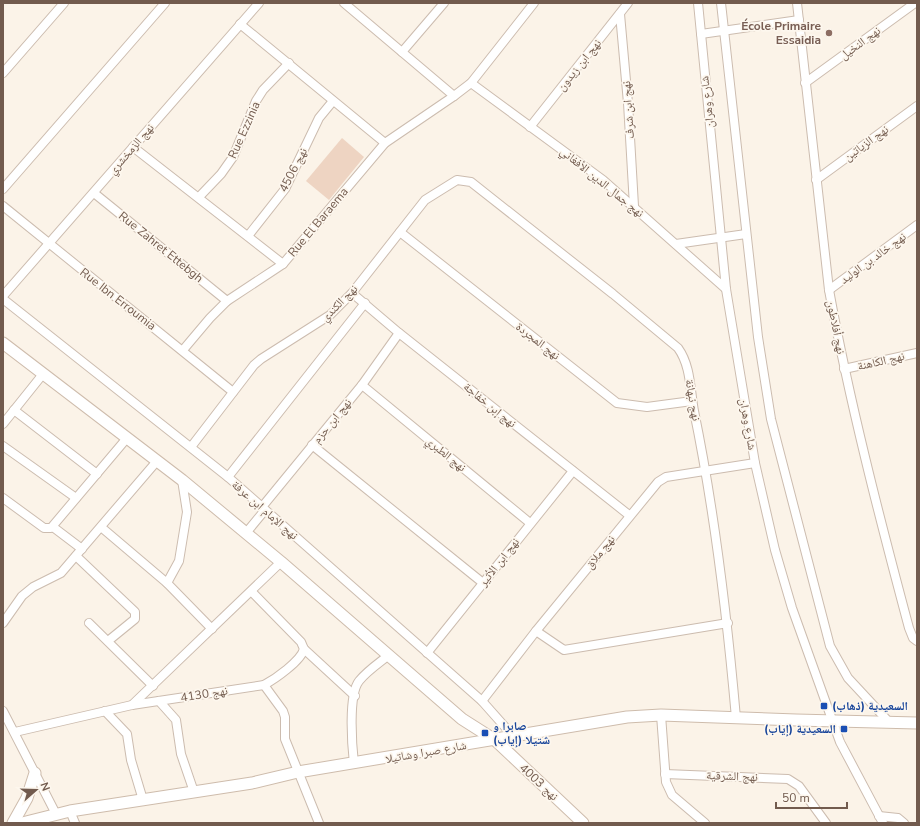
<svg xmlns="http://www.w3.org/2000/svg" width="920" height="826" font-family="'Nunito Sans','Noto Naskh Arabic',sans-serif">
  <rect width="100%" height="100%" fill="#fbf3e8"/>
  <!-- building -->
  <polygon fill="#eed4c2" points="342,138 364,157 329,200 306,181"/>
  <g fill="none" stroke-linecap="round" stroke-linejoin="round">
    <defs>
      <g id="street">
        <polyline points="344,3 454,96 471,83 534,3"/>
        <polyline points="698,3 726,289 755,463 775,550 792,608 840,742 883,823"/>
        <polyline points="721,3 758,337 771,419 830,646 848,678 888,721"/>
        <path d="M 797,3 L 829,290 C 850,404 879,516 909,628 L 913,638 L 917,641"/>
        <polyline points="620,14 628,103 634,206"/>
        <polyline points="240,24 385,143"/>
        <polyline points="701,34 799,20"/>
        <polyline points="402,52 444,3"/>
        <polyline points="3,73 64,3"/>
        <polyline points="471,83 603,180 726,289"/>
        <polyline points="805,83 915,3"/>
        <polyline points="530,127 628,3"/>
        <polyline points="133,147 283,264"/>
        <polyline points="816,180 917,106"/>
        <polyline points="3,189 165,3"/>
        <polyline points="94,193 227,301"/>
        <polyline points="199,197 221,174 233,157 256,101 263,90 289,63"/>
        <polyline points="3,206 233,392"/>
        <polyline points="400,232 617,403 647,407 692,401"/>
        <polyline points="248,236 285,189 319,118 333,101"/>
        <polyline points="676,244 746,234"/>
        <polyline points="829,290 917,225"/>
        <polyline points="352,293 399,333 629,515"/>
        <polyline points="3,296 259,3"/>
        <polyline points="3,299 228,477 482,701 513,736"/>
        <polyline points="183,350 210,318 227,301 283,264 385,143 454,96"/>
        <polyline points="844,369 917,353"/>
        <polyline points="362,385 530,523"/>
        <polyline points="14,410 97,474"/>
        <polyline points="3,424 43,374"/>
        <polyline points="312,445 483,583"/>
        <polyline points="3,446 76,498"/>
        <path d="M 191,447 L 254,365 L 261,359 L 330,315 L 352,293 L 425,200 L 457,180 L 471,182 L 613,294 L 678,348 C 691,366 690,390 694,411 C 715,513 727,615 736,718"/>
        <polyline points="228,477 365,303"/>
        <polyline points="182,480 187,512 179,561 167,583 212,629"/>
        <polyline points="3,498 44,528 51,528 127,438"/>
        <polyline points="262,507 362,385 399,333"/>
        <polyline points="53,527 82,549"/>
        <polyline points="101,527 167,583"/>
        <polyline points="246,533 265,510"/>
        <polyline points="76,556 135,612 135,619 108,641"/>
        <polyline points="3,623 22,596 33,587 61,573 157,461"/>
        <polyline points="89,623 153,686"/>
        <polyline points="536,631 564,650 728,623"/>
        <polyline points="304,649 355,696"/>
        <polyline points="427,653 573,471"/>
        <polyline points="264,685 283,711 285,717 285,739 319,823"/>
        <polyline points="159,701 176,720 181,754 194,792"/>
        <polyline points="482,701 536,631 658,482 666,477 755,463"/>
        <polyline points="132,705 281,562"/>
        <polyline points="3,711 56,814"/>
        <polyline points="105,711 127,734 131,760 143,800"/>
        <polyline points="661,715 666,782 672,795 705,823"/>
        <path d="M 15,732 L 132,705 L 264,685 C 275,679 301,661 304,649 L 301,642 L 252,592"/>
        <path d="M 354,764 C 352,746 348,695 359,681 C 367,671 379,663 389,655"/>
        <polyline points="665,774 788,779 799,786 826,823"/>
        <polyline points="70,811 75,823"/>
        <polyline points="879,816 898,818 904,823"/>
      </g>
      <g id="secondary">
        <polyline points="3,343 182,480 281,562 462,719 495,740 583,823"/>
        <polyline points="13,823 27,798 35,773"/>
        <polyline points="22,823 70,811 252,783 298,772 627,717 661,715 796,720 917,723"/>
      </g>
    </defs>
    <!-- street casing -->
    <use href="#street" stroke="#ccbcaf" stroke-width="10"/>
    <!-- secondary casing -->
    <use href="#secondary" stroke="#cebcac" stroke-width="13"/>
    <!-- street -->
    <use href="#street" stroke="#fff" stroke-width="8"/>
    <!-- secondary -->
    <use href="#secondary" stroke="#fff" stroke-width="11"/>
  </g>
  <!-- markers -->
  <circle fill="#8d6e63" stroke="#fdf7ee" stroke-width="1.5" cx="829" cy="33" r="4"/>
  <g fill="#1a4fb4" stroke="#fdf7ee" stroke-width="1.5">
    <rect x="820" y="702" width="8" height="8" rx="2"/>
    <rect x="840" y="725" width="8" height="8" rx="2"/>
    <rect x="481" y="729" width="8" height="8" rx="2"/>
  </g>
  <g text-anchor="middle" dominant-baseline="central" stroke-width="3.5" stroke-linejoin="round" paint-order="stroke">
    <!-- education labels -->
    <g font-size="12" font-weight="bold" fill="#785e54" stroke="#fdf7ee" text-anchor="end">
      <text x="821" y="26">École Primaire<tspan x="821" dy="14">Essaidia</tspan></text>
    </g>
    <!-- street labels -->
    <g font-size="12" fill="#725b4e" stroke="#fdf7ee">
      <text transform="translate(860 43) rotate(-36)">نهج النخيل</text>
      <text transform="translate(579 65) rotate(-51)">نهج ابن زيدون</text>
      <text transform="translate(707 102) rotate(-96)">شارع وهران</text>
      <text transform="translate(628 110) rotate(-94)">نهج ابن شرف</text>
      <text transform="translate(244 130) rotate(-66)">Rue Ezzinia</text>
      <text transform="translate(866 143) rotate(-36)">نهج الزياتين</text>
      <text transform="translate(131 149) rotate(-49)">نهج الزمخشري</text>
      <text transform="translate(293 170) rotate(-63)">نهج 4506</text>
      <text transform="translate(602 182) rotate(39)">نهج جمال الدين الأفغاني</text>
      <text transform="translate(318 222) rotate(-50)">Rue El Baraema</text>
      <text transform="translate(161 247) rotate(39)">Rue Zahret Ettebgh</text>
      <text transform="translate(873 258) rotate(-36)">نهج خالد بن الوليد</text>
      <text transform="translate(118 299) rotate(38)">Rue Ibn Erroumia</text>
      <text transform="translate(339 303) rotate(-45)">نهج الكندي</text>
      <text transform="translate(836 327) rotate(79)">نهج أفلاطون</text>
      <text transform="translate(538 341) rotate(38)">نهج المجردة</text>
      <text transform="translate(881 361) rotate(-13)">نهج الكاهنة</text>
      <text transform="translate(693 400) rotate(80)">نهج نبهانة</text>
      <text transform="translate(490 405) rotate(39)">نهج إبن خفاجة</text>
      <text transform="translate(332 421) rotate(-51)">نهج ابن حزم</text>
      <text transform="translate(748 424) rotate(80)">شارع وهران</text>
      <text transform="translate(446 454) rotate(39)">نهج الطبري</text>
      <text transform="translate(265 510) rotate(41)">نهج الإمام ابن عرفة</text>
      <text transform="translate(600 552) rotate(-51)">نهج ملاق</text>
      <text transform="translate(499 562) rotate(-52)">نهج ابن الأثير</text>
      <text transform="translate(204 694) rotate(-9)">نهج 4130</text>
      <text transform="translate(426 752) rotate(-10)">شارع صبرا وشاتيلا</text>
      <text transform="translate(732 776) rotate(2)">نهج الشرقية</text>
      <text transform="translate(539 782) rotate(43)">نهج 4003</text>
    </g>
    <!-- transit labels -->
    <g font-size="12" font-weight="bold" fill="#164399" stroke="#fdf7ee" text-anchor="start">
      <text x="832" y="706">السعيدية (ذهاب)</text>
      <text x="493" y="726">صابرا و<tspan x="493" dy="14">شتيلا (إياب)</tspan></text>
      <text x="836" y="729" text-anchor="end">السعيدية (إياب)</text>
    </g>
  </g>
  <!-- border -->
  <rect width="920" height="826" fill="none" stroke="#725b4e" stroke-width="8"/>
  <!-- north arrow -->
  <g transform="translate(36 790) rotate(70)" stroke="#fdf7ee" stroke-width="3" paint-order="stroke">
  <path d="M0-3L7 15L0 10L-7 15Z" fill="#725b4e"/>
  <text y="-6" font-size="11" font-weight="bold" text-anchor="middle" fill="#725b4e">N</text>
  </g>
  <!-- scale -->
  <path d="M776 802v6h71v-6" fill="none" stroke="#725b4e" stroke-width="2"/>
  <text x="782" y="802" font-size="12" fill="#725b4e" stroke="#fdf7ee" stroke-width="3" paint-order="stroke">50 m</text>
</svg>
